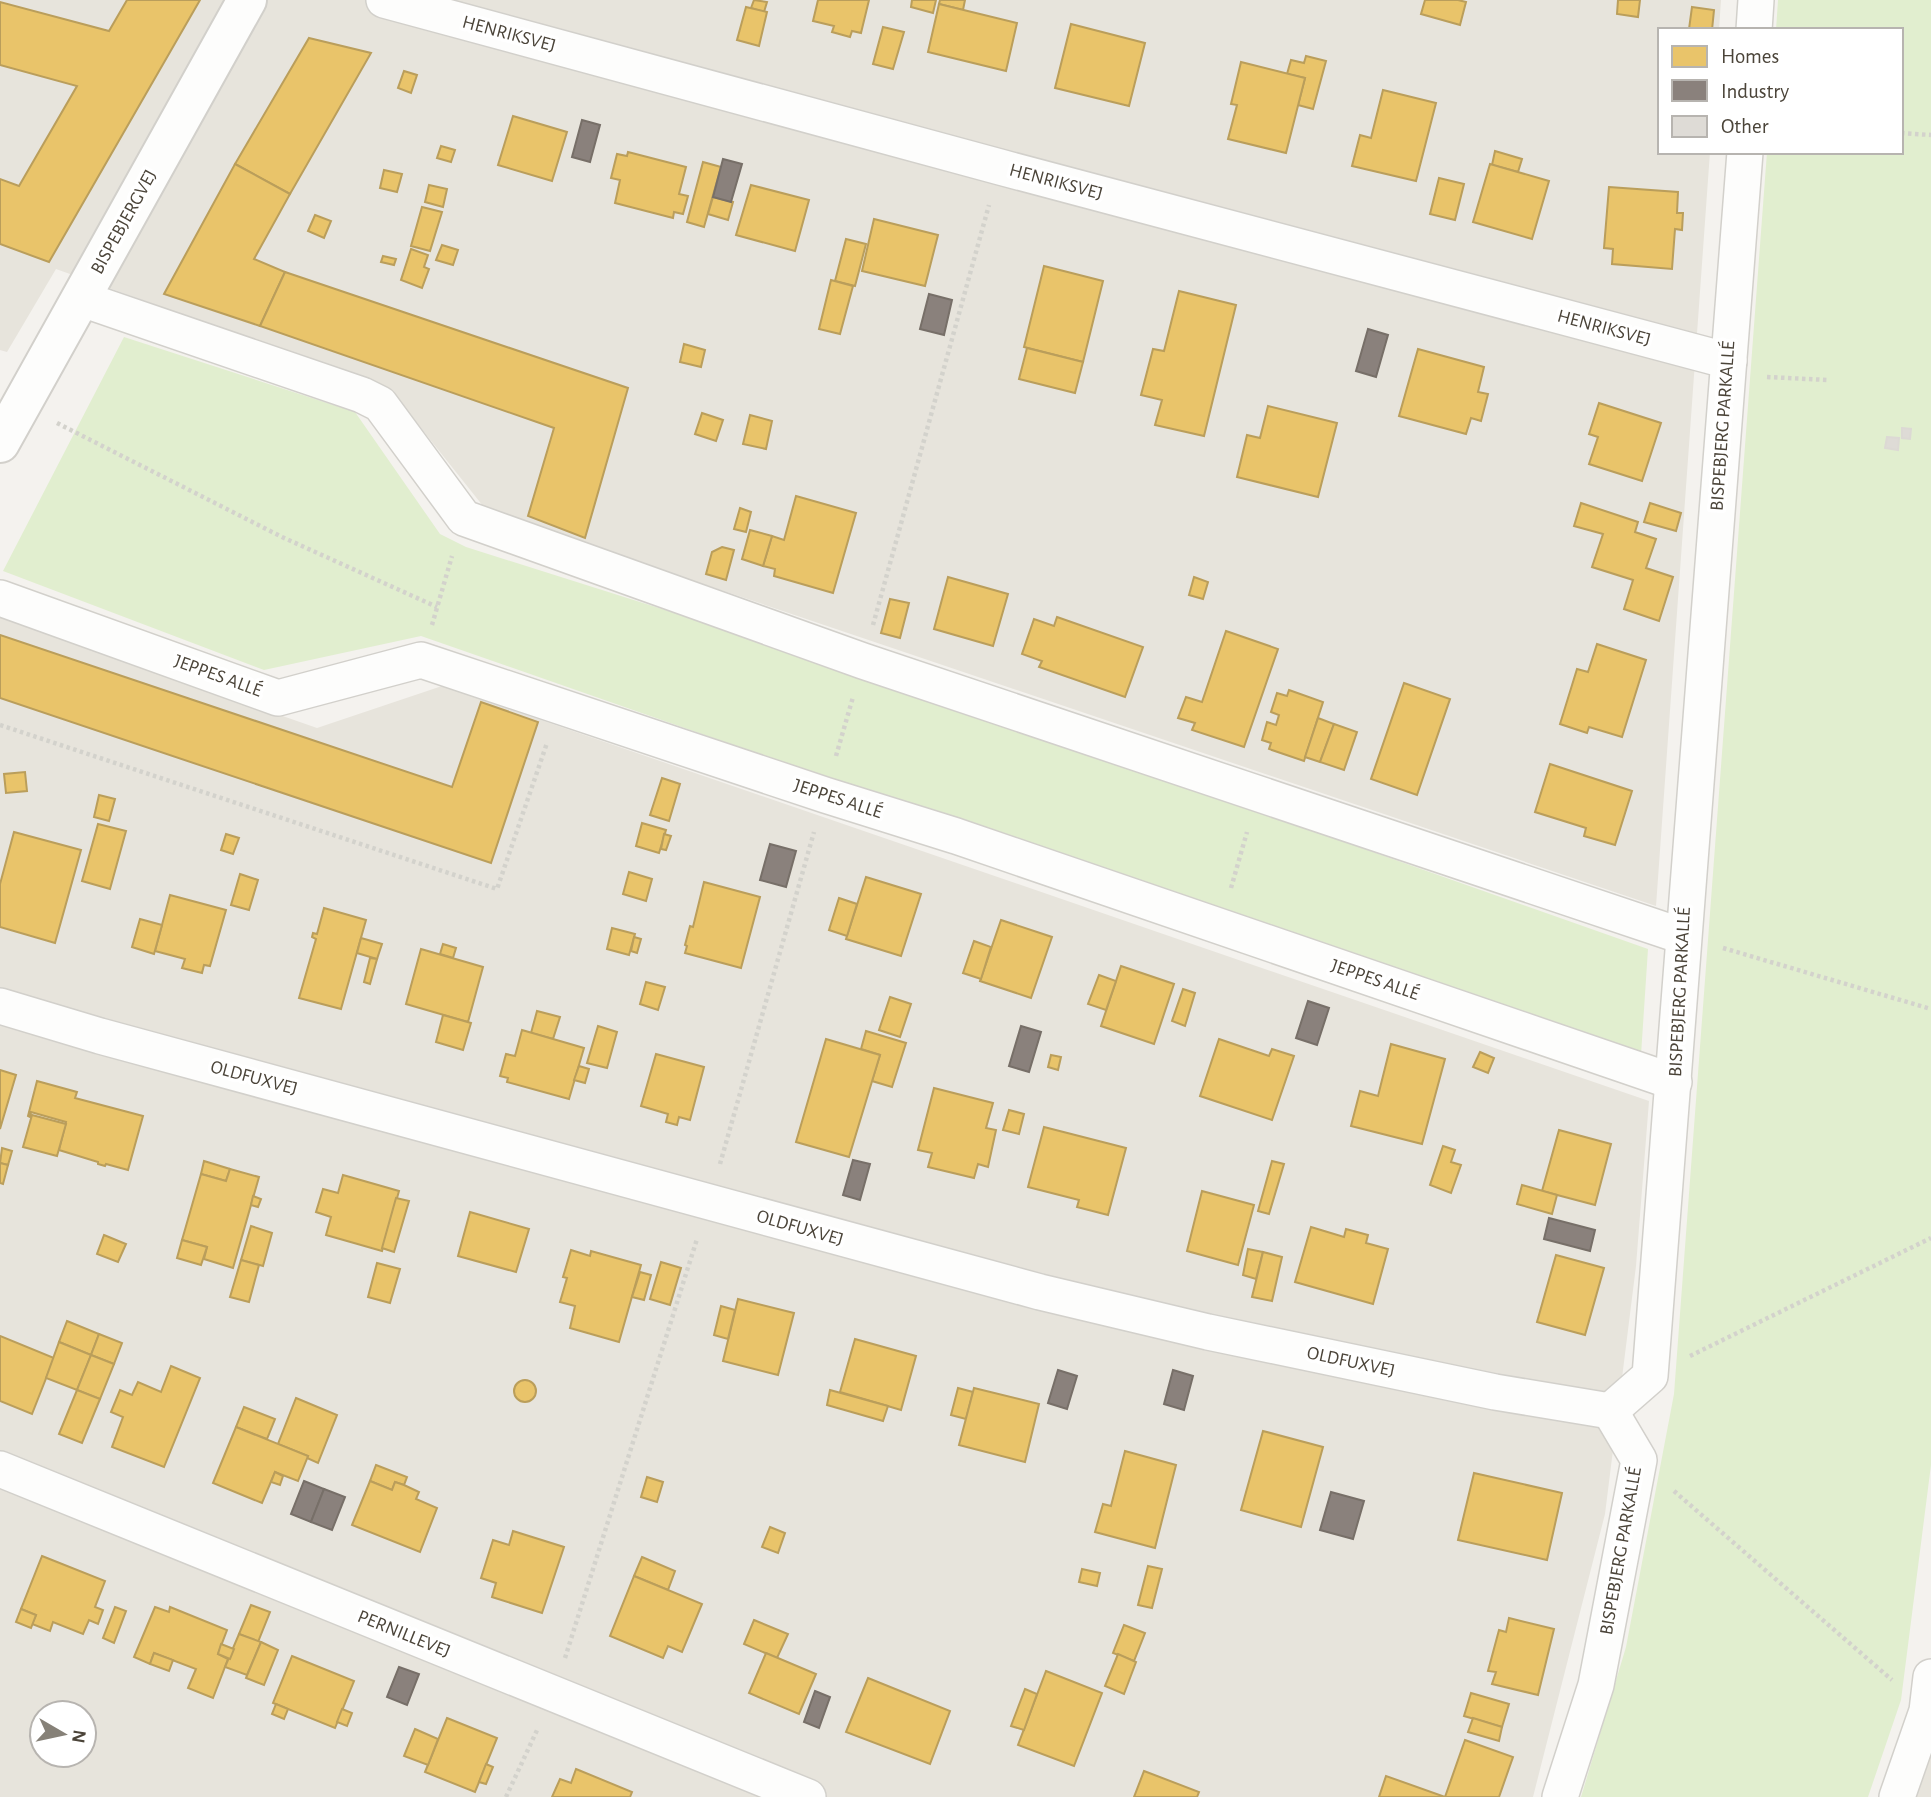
<svg xmlns="http://www.w3.org/2000/svg" width="1931" height="1797" font-family="'Alegreya Sans',sans-serif">
  <rect width="100%" height="100%" fill="#f4f2ee"/>
  <!-- residential -->
  <g fill="#e7e4dc" fill-rule="evenodd">
    <polygon points="0,0 1721,0 1719,30 1660,30 1660,152 1710,152 1656,906 487,511 389,388 56,269 7,352 0,350"/>
    <path d="M 0,617 L 317,728 L 442,686 L 1649,1101 L 1636,1266 L 1605,1514 L 1533,1797 L 0,1797 ZM 42,1713 L 84,1713 L 84,1755 L 42,1755 Z"/>
    <polygon points="1931,1737 1931,1797 1911,1797"/>
  </g>
  <!-- green -->
  <g fill="#e1eecf">
    <polygon points="1778,0 1931,0 1931,1465 1901,1700 1868,1797 1581,1797 1626,1647 1674,1394 1767,152 1901,152 1901,30 1776,30"/>
    <polygon points="124,337 355,412 440,534 466,547 874,676 1648,949 1641,1055 845,784 421,636 264,670 3,571"/>
  </g>
  <!-- homes -->
  <g fill="#e9c46a" stroke="#ba9e5b" stroke-width="2">
    <polygon points="127,0 200,0 49,262 0,244 0,179 19,186 77,86 0,65 0,2 109,31"/>
    <polygon points="754,0 767,2 764,12 751,8"/>
    <polygon points="818,0 869,0 861,33 852,31 850,37 832,32 834,26 813,21"/>
    <polygon points="912,0 936,0 933,13 911,7"/>
    <polygon points="940,0 965,0 963,10 939,4"/>
    <polygon points="1425,0 1458,0 1466,2 1460,25 1421,14"/>
    <polygon points="1618,0 1640,0 1638,17 1617,14"/>
    <polygon points="939,4 1017,23 1006,71 928,52"/>
    <polygon points="746,7 767,12 759,46 737,40"/>
    <polygon points="1692,7 1714,10 1712,30 1689,29"/>
    <polygon points="1071,24 1145,43 1129,106 1055,88"/>
    <polygon points="883,27 904,32 893,69 873,64"/>
    <polygon points="309,38 371,53 290,194 235,164"/>
    <polygon points="1306,56 1326,61 1313,109 1298,105 1305,78 1287,74 1291,60 1304,63"/>
    <polygon points="1241,62 1305,78 1286,153 1228,139 1237,105 1231,104"/>
    <polygon points="404,71 417,75 411,93 398,88"/>
    <polygon points="1383,90 1436,103 1416,181 1352,166 1360,135 1371,138"/>
    <polygon points="513,116 567,132 552,181 498,165"/>
    <polygon points="441,146 455,150 451,162 437,158"/>
    <polygon points="1495,151 1522,159 1518,172 1492,165"/>
    <polygon points="628,152 686,167 679,194 688,196 683,214 674,212 673,218 615,203 620,180 611,178 617,154 627,156"/>
    <polygon points="703,162 721,167 704,227 687,222"/>
    <polygon points="235,164 290,194 254,259 285,272 260,326 164,294"/>
    <polygon points="1490,164 1549,181 1532,239 1473,222"/>
    <polygon points="384,170 402,174 397,192 380,188"/>
    <polygon points="1439,178 1464,184 1455,220 1430,214"/>
    <polygon points="429,185 447,189 443,207 425,202"/>
    <polygon points="751,185 809,200 795,251 736,235"/>
    <polygon points="1609,187 1678,192 1677,213 1683,213 1682,230 1675,229 1672,269 1612,264 1613,249 1604,248"/>
    <polygon points="713,197 733,202 728,220 708,214"/>
    <polygon points="422,207 442,212 430,251 411,246"/>
    <polygon points="315,215 331,221 324,238 308,231"/>
    <polygon points="874,219 938,235 925,286 862,271"/>
    <polygon points="846,239 866,244 855,286 835,281"/>
    <polygon points="442,245 458,250 453,265 436,260"/>
    <polygon points="411,249 428,255 424,267 429,269 422,288 401,280"/>
    <polygon points="383,256 396,259 394,265 381,262"/>
    <polygon points="1044,266 1103,281 1083,362 1024,347"/>
    <polygon points="285,272 628,388 585,538 528,516 554,428 260,326"/>
    <polygon points="831,280 853,286 840,334 819,329"/>
    <polygon points="1179,291 1236,305 1204,436 1155,425 1162,400 1141,395 1153,349 1164,351"/>
    <polygon points="684,344 705,350 701,367 680,362"/>
    <polygon points="1027,348 1083,362 1075,393 1019,379"/>
    <polygon points="1418,349 1484,367 1478,392 1488,394 1481,421 1471,418 1466,434 1399,416"/>
    <polygon points="1599,403 1661,423 1642,481 1589,464 1598,437 1589,434"/>
    <polygon points="1268,406 1337,423 1318,497 1237,477 1247,435 1260,438"/>
    <polygon points="702,413 723,420 716,441 695,434"/>
    <polygon points="750,415 772,421 766,449 743,444"/>
    <polygon points="796,496 856,513 833,593 774,576 775,569 763,566 772,536 784,540"/>
    <polygon points="1581,503 1638,522 1635,532 1656,539 1646,568 1673,577 1659,621 1624,609 1633,580 1592,567 1603,534 1574,526"/>
    <polygon points="1650,503 1681,513 1676,531 1644,522"/>
    <polygon points="740,508 751,512 746,532 734,529"/>
    <polygon points="750,530 772,536 763,566 742,559"/>
    <polygon points="722,547 734,550 726,580 706,574 712,552"/>
    <polygon points="948,577 1008,594 993,646 934,629"/>
    <polygon points="1194,577 1208,582 1203,599 1189,595"/>
    <polygon points="890,599 909,603 900,638 881,633"/>
    <polygon points="1057,617 1143,647 1125,697 1039,667 1042,661 1022,654 1034,619 1054,626"/>
    <polygon points="1226,631 1278,649 1244,747 1192,730 1195,723 1178,718 1186,697 1202,702"/>
    <polygon points="0,635 452,787 481,702 538,722 491,863 0,698"/>
    <polygon points="1597,644 1646,660 1622,737 1589,727 1587,733 1560,724 1577,669 1588,672"/>
    <polygon points="1404,683 1450,699 1417,795 1371,779"/>
    <polygon points="1289,690 1323,702 1304,761 1269,749 1271,743 1262,740 1267,722 1276,725 1279,715 1271,712 1277,693 1287,696"/>
    <polygon points="1318,718 1334,724 1320,762 1305,757"/>
    <polygon points="1334,724 1357,732 1344,770 1320,762"/>
    <polygon points="1550,764 1632,791 1615,845 1584,836 1586,828 1535,812"/>
    <polygon points="25,772 27,791 6,793 4,774"/>
    <polygon points="662,778 680,784 669,821 650,815"/>
    <polygon points="99,795 115,799 109,821 94,817"/>
    <polygon points="642,823 666,830 659,853 636,846"/>
    <polygon points="98,824 126,831 110,889 82,881"/>
    <polygon points="14,832 81,850 55,943 0,927 0,884"/>
    <polygon points="226,834 239,838 233,854 221,850"/>
    <polygon points="664,834 671,836 666,850 661,849"/>
    <polygon points="629,872 652,879 646,901 623,894"/>
    <polygon points="240,874 258,880 249,910 231,905"/>
    <polygon points="866,877 921,894 901,956 846,939"/>
    <polygon points="704,882 760,897 741,968 685,953 687,946 685,945 690,926 693,927"/>
    <polygon points="170,895 226,910 210,966 204,965 202,973 182,968 185,959 155,951"/>
    <polygon points="839,898 857,904 847,936 829,930"/>
    <polygon points="324,908 366,920 341,1009 299,998 316,939 312,937 313,933 317,934"/>
    <polygon points="140,919 162,925 154,954 132,947"/>
    <polygon points="1001,920 1052,937 1031,998 980,981"/>
    <polygon points="612,928 635,934 629,955 607,949"/>
    <polygon points="634,937 641,939 637,953 631,951"/>
    <polygon points="361,938 382,944 377,959 357,953"/>
    <polygon points="974,941 991,947 981,979 963,973"/>
    <polygon points="443,944 456,948 453,958 440,954"/>
    <polygon points="421,949 483,967 468,1022 406,1004"/>
    <polygon points="370,958 377,959 370,984 364,982"/>
    <polygon points="1121,966 1174,984 1154,1044 1101,1026"/>
    <polygon points="1099,975 1116,981 1106,1010 1088,1004"/>
    <polygon points="646,982 665,987 658,1010 640,1004"/>
    <polygon points="1183,989 1195,993 1185,1026 1172,1021"/>
    <polygon points="890,997 911,1004 900,1037 879,1030"/>
    <polygon points="537,1011 560,1017 553,1039 531,1033"/>
    <polygon points="443,1015 471,1023 463,1050 436,1042"/>
    <polygon points="598,1026 617,1032 607,1068 587,1063"/>
    <polygon points="522,1030 584,1048 569,1099 507,1082 508,1078 500,1076 506,1054 515,1056"/>
    <polygon points="866,1031 906,1043 892,1087 872,1081 880,1055 861,1049"/>
    <polygon points="826,1039 880,1055 849,1157 796,1142"/>
    <polygon points="1219,1039 1269,1056 1272,1049 1294,1056 1272,1120 1200,1096"/>
    <polygon points="1391,1044 1445,1059 1422,1144 1351,1126 1360,1091 1378,1096"/>
    <polygon points="1480,1052 1494,1058 1488,1073 1473,1067"/>
    <polygon points="656,1054 704,1067 690,1120 679,1117 677,1125 666,1122 668,1114 641,1106"/>
    <polygon points="1051,1055 1061,1057 1058,1070 1048,1067"/>
    <polygon points="579,1066 589,1069 585,1083 574,1080"/>
    <polygon points="0,1070 16,1075 0,1129"/>
    <polygon points="37,1081 77,1092 75,1098 143,1116 128,1170 106,1164 105,1166 98,1164 98,1162 59,1150 66,1122 31,1112 30,1117 28,1116"/>
    <polygon points="934,1088 993,1103 986,1128 996,1130 988,1167 978,1164 974,1178 928,1167 932,1153 918,1150"/>
    <polygon points="1009,1110 1024,1114 1019,1134 1003,1130"/>
    <polygon points="32,1115 66,1124 57,1156 23,1147"/>
    <polygon points="1044,1127 1126,1148 1108,1215 1077,1207 1079,1200 1028,1187"/>
    <polygon points="1559,1130 1611,1144 1595,1205 1542,1191"/>
    <polygon points="1443,1146 1455,1150 1451,1162 1461,1165 1451,1193 1430,1185"/>
    <polygon points="2,1148 12,1151 8,1165 0,1163"/>
    <polygon points="204,1161 230,1169 226,1181 201,1174"/>
    <polygon points="1272,1161 1284,1164 1269,1214 1258,1211"/>
    <polygon points="0,1163 8,1165 3,1184 0,1183"/>
    <polygon points="230,1169 259,1177 233,1268 204,1259 207,1247 182,1240 201,1174 226,1181"/>
    <polygon points="343,1175 399,1191 382,1251 326,1235 331,1217 316,1212 323,1189 338,1193"/>
    <polygon points="1522,1185 1557,1195 1552,1214 1517,1204"/>
    <polygon points="1202,1191 1254,1205 1238,1265 1187,1251"/>
    <polygon points="253,1196 261,1199 258,1207 251,1205"/>
    <polygon points="396,1198 409,1201 394,1252 382,1248"/>
    <polygon points="470,1212 529,1229 516,1272 458,1256"/>
    <polygon points="251,1226 272,1233 263,1266 241,1260"/>
    <polygon points="1311,1227 1344,1237 1346,1229 1368,1235 1366,1243 1388,1249 1373,1304 1295,1282"/>
    <polygon points="104,1235 126,1244 118,1262 97,1254"/>
    <polygon points="182,1240 207,1247 201,1265 177,1258"/>
    <polygon points="1248,1249 1263,1252 1256,1279 1243,1275"/>
    <polygon points="571,1250 590,1256 591,1251 641,1265 619,1342 570,1328 575,1306 560,1302 567,1278 563,1277"/>
    <polygon points="1263,1252 1282,1257 1272,1301 1252,1297"/>
    <polygon points="1556,1255 1604,1268 1585,1335 1537,1322"/>
    <polygon points="241,1260 259,1265 249,1302 230,1297"/>
    <polygon points="661,1262 681,1268 670,1305 650,1299"/>
    <polygon points="377,1263 400,1269 390,1303 368,1297"/>
    <polygon points="640,1272 651,1275 644,1300 632,1297"/>
    <polygon points="738,1299 794,1313 778,1375 723,1361"/>
    <polygon points="721,1306 735,1310 728,1339 714,1335"/>
    <polygon points="67,1321 99,1334 91,1355 59,1342"/>
    <polygon points="99,1334 122,1343 114,1364 91,1355"/>
    <polygon points="0,1336 54,1358 32,1414 0,1401"/>
    <polygon points="855,1339 916,1356 901,1410 840,1392"/>
    <polygon points="59,1342 91,1355 77,1390 46,1378"/>
    <polygon points="91,1355 114,1364 100,1399 77,1390"/>
    <polygon points="171,1366 200,1378 164,1467 112,1447 123,1417 111,1412 120,1390 132,1395 138,1382 161,1392"/>
    <circle cx="525" cy="1391" r="11"/>
    <polygon points="958,1388 973,1392 966,1419 951,1415"/>
    <polygon points="974,1388 1039,1404 1025,1462 959,1445"/>
    <polygon points="77,1390 100,1399 82,1443 59,1434"/>
    <polygon points="830,1390 888,1406 883,1421 827,1405"/>
    <polygon points="296,1398 337,1415 318,1463 307,1458 308,1456 278,1444"/>
    <polygon points="244,1407 275,1419 267,1439 236,1427"/>
    <polygon points="236,1427 308,1456 298,1481 275,1472 262,1503 213,1483"/>
    <polygon points="1263,1431 1323,1447 1301,1527 1241,1510"/>
    <polygon points="1125,1451 1176,1465 1155,1548 1095,1532 1103,1504 1111,1506"/>
    <polygon points="376,1465 407,1477 404,1485 395,1482 392,1490 370,1481"/>
    <polygon points="275,1472 283,1476 280,1485 271,1482"/>
    <polygon points="1474,1473 1562,1493 1547,1560 1458,1540"/>
    <polygon points="647,1477 663,1482 657,1502 641,1497"/>
    <polygon points="370,1481 392,1490 395,1482 404,1485 419,1492 416,1499 437,1508 420,1552 352,1525"/>
    <polygon points="770,1527 785,1533 778,1553 762,1547"/>
    <polygon points="513,1531 564,1547 542,1613 492,1597 496,1583 481,1578 493,1540 509,1545"/>
    <polygon points="42,1556 105,1581 95,1607 103,1610 98,1624 89,1620 83,1634 53,1622 50,1631 32,1624 36,1615 21,1609"/>
    <polygon points="642,1557 675,1571 668,1590 634,1576"/>
    <polygon points="1148,1566 1162,1569 1152,1608 1138,1605"/>
    <polygon points="1082,1569 1100,1573 1097,1586 1079,1582"/>
    <polygon points="634,1576 702,1604 682,1652 668,1646 663,1658 610,1636"/>
    <polygon points="251,1605 270,1612 258,1642 239,1634"/>
    <polygon points="115,1607 126,1611 114,1643 103,1638"/>
    <polygon points="155,1607 169,1612 170,1607 227,1630 218,1654 228,1659 213,1698 188,1688 196,1669 154,1653 150,1664 134,1657"/>
    <polygon points="21,1609 36,1615 31,1628 16,1622"/>
    <polygon points="1509,1618 1554,1629 1538,1695 1492,1684 1496,1672 1488,1671 1499,1630 1506,1632"/>
    <polygon points="754,1620 788,1634 777,1658 744,1644"/>
    <polygon points="1124,1625 1145,1633 1134,1661 1113,1653"/>
    <polygon points="239,1634 261,1642 247,1675 225,1667"/>
    <polygon points="261,1642 278,1650 264,1685 246,1678"/>
    <polygon points="221,1644 234,1649 230,1659 218,1654"/>
    <polygon points="154,1653 173,1660 169,1671 150,1664"/>
    <polygon points="766,1653 816,1674 799,1714 749,1693"/>
    <polygon points="1118,1654 1136,1662 1124,1694 1105,1686"/>
    <polygon points="292,1656 354,1681 335,1728 273,1703"/>
    <polygon points="1046,1671 1102,1693 1074,1766 1018,1745"/>
    <polygon points="868,1678 950,1711 930,1764 846,1732"/>
    <polygon points="1025,1689 1037,1694 1024,1730 1011,1726"/>
    <polygon points="1471,1693 1509,1704 1502,1727 1464,1716"/>
    <polygon points="276,1704 288,1709 284,1719 272,1714"/>
    <polygon points="342,1709 352,1713 347,1726 337,1722"/>
    <polygon points="447,1718 497,1738 475,1792 425,1772"/>
    <polygon points="1473,1718 1502,1727 1499,1741 1468,1732"/>
    <polygon points="415,1729 438,1739 428,1765 404,1756"/>
    <polygon points="1465,1740 1513,1757 1499,1797 1379,1797 1386,1776 1445,1797"/>
    <polygon points="486,1764 493,1767 486,1784 479,1782"/>
    <polygon points="576,1769 632,1792 630,1797 552,1797 560,1779 571,1783"/>
    <polygon points="1144,1771 1199,1792 1197,1797 1134,1797"/>
  </g>
  <!-- industry -->
  <g fill="#8a817c" stroke="#776f68" stroke-width="2">
    <polygon points="582,120 600,125 590,162 572,157"/>
    <polygon points="723,159 742,164 731,202 713,197"/>
    <polygon points="929,294 952,300 944,335 920,329"/>
    <polygon points="1368,329 1388,335 1376,377 1356,371"/>
    <polygon points="770,844 796,851 786,887 760,880"/>
    <polygon points="1308,1001 1329,1008 1317,1045 1296,1038"/>
    <polygon points="1021,1026 1041,1032 1029,1072 1009,1066"/>
    <polygon points="853,1160 870,1164 860,1200 843,1195"/>
    <polygon points="1549,1218 1595,1230 1590,1251 1544,1239"/>
    <polygon points="1058,1370 1077,1376 1067,1409 1048,1403"/>
    <polygon points="1173,1370 1193,1376 1184,1410 1164,1404"/>
    <polygon points="304,1481 324,1489 311,1522 291,1514"/>
    <polygon points="324,1489 345,1497 332,1530 311,1522"/>
    <polygon points="1331,1492 1364,1501 1353,1539 1320,1530"/>
    <polygon points="399,1667 419,1674 407,1705 387,1697"/>
    <polygon points="815,1691 830,1697 819,1728 804,1722"/>
  </g>
  <!-- building -->
  <g fill="#dedbd6" stroke="#dcd9d4" stroke-width="2">
    <polygon points="1902,428 1911,429 1910,439 1902,438"/>
    <polygon points="1887,437 1899,438 1898,450 1885,448"/>
  </g>
  <g fill="none" stroke-linecap="round" stroke-linejoin="round">
    <defs>
      <g id="minor">
        <polyline points="384,0 1000,167 1729,361"/>
        <polyline points="1754,30 1756,0"/>
        <polyline points="82,299 362,395 380,404 464,518 863,661 1682,936"/>
        <polyline points="0,598 278,698 421,660 825,795 956,836 1674,1082"/>
        <polyline points="0,1006 100,1036 1040,1292 1208,1332 1495,1392 1610,1411"/>
        <polyline points="1610,1411 1650,1376 1745,152"/>
        <polyline points="0,1469 808,1797"/>
        <polyline points="1560,1797 1596,1685 1639,1460 1610,1411"/>
        <polyline points="1897,1797 1927,1711 1931,1677"/>
      </g>
      <polyline id="tertiary" points="0,443 247,0"/>
    </defs>
    <!-- minor casing -->
    <use href="#minor" stroke="#d2d0cb" stroke-width="38"/>
    <!-- tertiary casing -->
    <use href="#tertiary" stroke="#d2d0cb" stroke-width="42"/>
    <!-- path -->
    <g stroke="#d3d2cc" stroke-width="4.5" stroke-dasharray="3.5 3.5" stroke-linecap="butt">
      <polyline points="1901,133 1931,135"/>
      <polyline points="1767,377 1828,380"/>
      <polyline points="57,423 282,537 437,607"/>
      <polyline points="432,625 452,556"/>
      <polyline points="873,625 989,205"/>
      <polyline points="0,725 497,889 547,743"/>
      <polyline points="836,756 853,697"/>
      <polyline points="1231,888 1247,832"/>
      <polyline points="1723,948 1931,1009"/>
      <polyline points="720,1164 814,832"/>
      <polyline points="1690,1356 1931,1238"/>
      <polyline points="1674,1491 1892,1680"/>
      <polyline points="565,1658 697,1239"/>
      <polyline points="506,1797 538,1728"/>
    </g>
    <!-- minor -->
    <use href="#minor" stroke="#fdfdfc" stroke-width="35"/>
    <!-- tertiary -->
    <use href="#tertiary" stroke="#fdfdfc" stroke-width="38"/>
  </g>
  <g text-anchor="middle" dominant-baseline="central" stroke-width="7" stroke-linejoin="round" paint-order="stroke">
    <!-- street labels -->
    <g font-size="19" fill="#4b4439" stroke="#fff">
      <text transform="translate(509 34) rotate(15)">HENRIKSVEJ</text>
      <text transform="translate(1056 182) rotate(15)">HENRIKSVEJ</text>
      <text transform="translate(124 222) rotate(-61)">BISPEBJERGVEJ</text>
      <text transform="translate(1604 328) rotate(15)">HENRIKSVEJ</text>
      <text transform="translate(1723 426) rotate(-86)">BISPEBJERG PARKALLÉ</text>
      <text transform="translate(218 676) rotate(20)">JEPPES ALLÉ</text>
      <text transform="translate(838 799) rotate(18)">JEPPES ALLÉ</text>
      <text transform="translate(1375 980) rotate(19)">JEPPES ALLÉ</text>
      <text transform="translate(1680 992) rotate(-87)">BISPEBJERG PARKALLÉ</text>
      <text transform="translate(254 1078) rotate(15)">OLDFUXVEJ</text>
      <text transform="translate(800 1228) rotate(16)">OLDFUXVEJ</text>
      <text transform="translate(1351 1362) rotate(12)">OLDFUXVEJ</text>
      <text transform="translate(1621 1551) rotate(-80)">BISPEBJERG PARKALLÉ</text>
      <text transform="translate(404 1634) rotate(22)">PERNILLEVEJ</text>
    </g>
  </g>
  <!-- legend -->
  <rect x="1658" y="28" width="245" height="126" fill="#ffffff" stroke="#b7b4b0" stroke-width="2"/>
  <rect x="1672" y="46" width="35" height="21" fill="#e9c46a" stroke="#b7b4b0" stroke-width="2"/>
  <text x="1721" y="63" font-size="21" fill="#4b4439">Homes</text>
  <rect x="1672" y="80" width="35" height="21" fill="#8a817c" stroke="#b7b4b0" stroke-width="2"/>
  <text x="1721" y="98" font-size="21" fill="#4b4439">Industry</text>
  <rect x="1672" y="116" width="35" height="21" fill="#dedbd6" stroke="#b7b4b0" stroke-width="2"/>
  <text x="1721" y="133" font-size="21" fill="#4b4439">Other</text>
  <!-- north arrow -->
  <g transform="translate(63 1734) rotate(99)"><circle r="33" fill="#ffffff" stroke="#b7b4b0" stroke-width="2"/>
  <path d="M0-5L12 26L0 18L-12 26Z" fill="#868178"/>
  <text y="-10" font-size="19" font-weight="bold" text-anchor="middle" fill="#4b4439">N</text>
  </g>
</svg>
